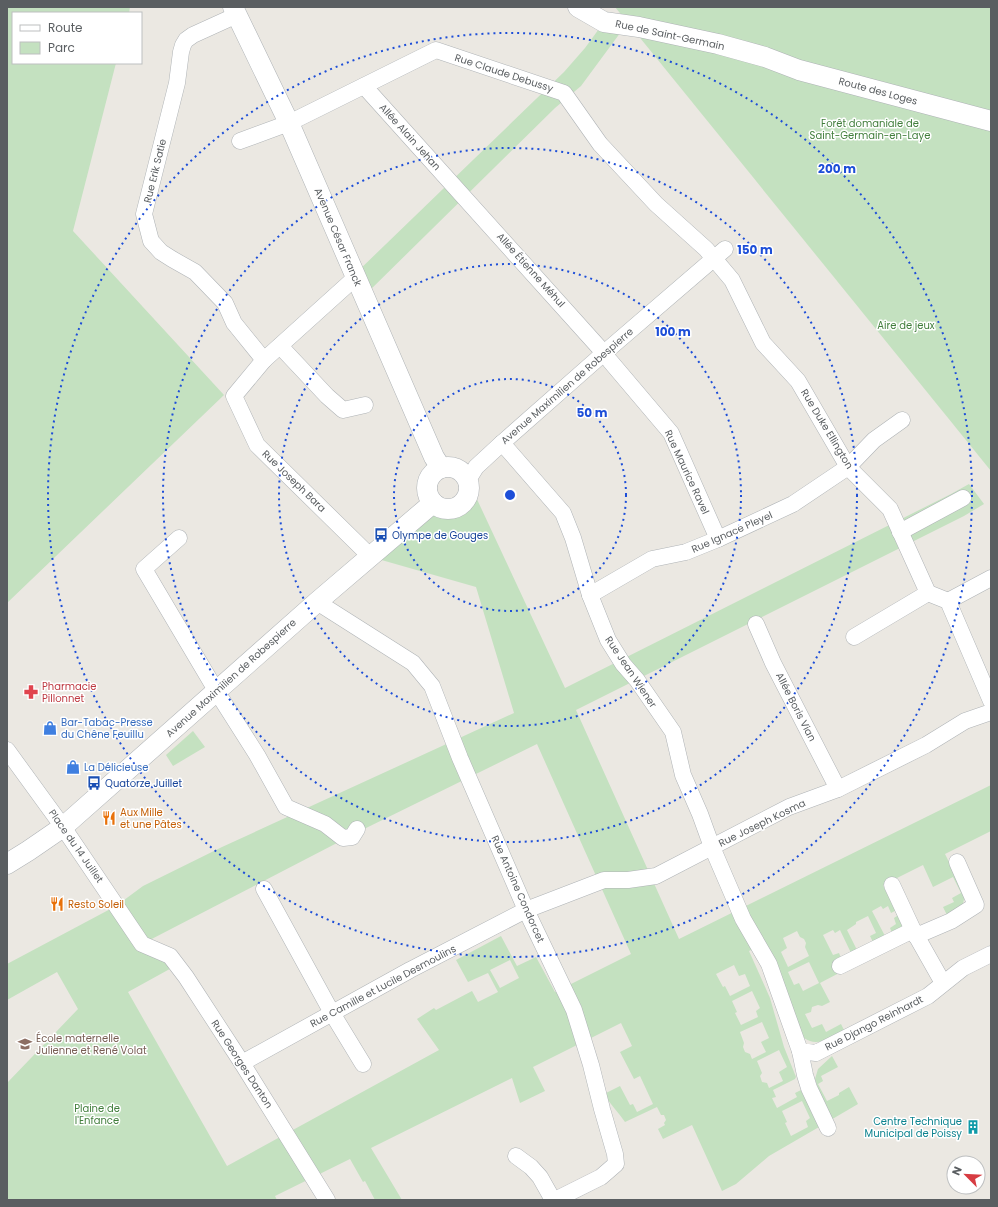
<svg xmlns="http://www.w3.org/2000/svg" width="998" height="1207" font-family="Poppins,sans-serif">
  <rect width="100%" height="100%" fill="#ebe8e2"/>
  <!-- green -->
  <g fill="#c4e1c0" fill-rule="evenodd">
    <polygon points="7,7 130,7 129,13 13,13 13,63 116,63 73,231 224,395 7,603"/>
    <polygon points="615,7 991,7 991,471"/>
    <polygon points="604,22 626,25 581,86 555,108 364,296 355,274 564,72 585,48"/>
    <path d="M 468,480 L 565,688 L 951,494 L 969,484 L 984,504 L 964,516 L 576,710 L 679,939 L 991,785 L 991,831 L 945,854 L 965,894 L 963,904 L 949,919 L 943,907 L 954,902 L 952,898 L 961,893 L 953,877 L 933,887 L 923,865 L 883,885 L 906,932 L 841,972 L 820,983 L 830,1002 L 822,1006 L 818,1005 L 812,1007 L 811,1012 L 805,1014 L 812,1028 L 822,1024 L 826,1032 L 841,1024 L 844,1030 C 831,1037 818,1048 804,1038 L 764,944 L 749,951 L 770,998 L 784,1047 L 796,1077 L 795,1079 L 773,1090 L 776,1097 L 772,1098 L 777,1108 L 797,1097 L 795,1093 L 801,1090 L 819,1127 L 769,1156 L 736,1184 L 722,1191 L 692,1125 L 663,1139 L 658,1129 L 665,1125 L 664,1123 L 666,1120 L 664,1115 L 661,1115 L 657,1107 L 625,1122 C 618,1112 610,1104 604,1094 L 620,1086 L 630,1105 L 633,1104 L 637,1112 L 653,1104 L 640,1076 L 634,1079 L 620,1052 L 632,1046 L 621,1023 L 533,1067 L 545,1091 L 520,1103 L 512,1078 L 371,1148 L 402,1200 L 375,1200 L 365,1181 L 363,1182 L 350,1159 L 275,1196 L 277,1200 L 7,1200 L 7,1083 L 78,1009 L 57,972 L 7,1000 L 7,964 L 116,906 L 143,886 L 222,847 L 514,713 L 476,587 L 371,557 L 437,506 C 457,514 474,501 468,480 ZM 537,744 L 631,954 L 555,992 L 536,957 L 517,966 L 501,936 L 456,960 L 468,982 L 488,973 L 498,992 L 478,1002 L 472,991 L 436,1010 L 434,1008 L 417,1019 L 439,1050 L 227,1166 L 128,992 L 177,965 L 142,944 L 362,830 ZM 881,906 L 883,909 L 888,906 L 891,913 L 895,911 L 897,916 L 894,918 L 896,924 L 890,928 L 892,933 L 885,936 L 872,911 ZM 868,916 L 876,933 L 870,936 L 873,942 L 857,950 L 847,930 L 856,924 L 856,922 ZM 833,930 L 835,933 L 840,930 L 851,953 L 841,958 L 839,953 L 833,955 L 823,935 ZM 797,931 L 800,937 L 804,939 L 806,943 L 805,947 L 809,956 L 788,967 L 781,952 L 787,948 L 783,938 ZM 510,960 L 519,978 L 500,988 L 490,970 ZM 809,962 L 819,983 L 803,991 L 799,983 L 794,985 L 788,972 ZM 734,965 L 739,976 L 745,974 L 750,986 L 730,996 L 725,986 L 723,987 L 716,974 ZM 752,991 L 760,1008 L 756,1011 L 758,1017 L 741,1025 L 735,1013 L 737,1012 L 732,1001 ZM 762,1022 L 769,1038 L 761,1042 L 766,1052 L 752,1059 L 750,1054 L 745,1052 L 743,1047 L 744,1043 L 740,1032 ZM 779,1050 L 787,1067 L 779,1072 L 783,1081 L 769,1088 L 767,1083 L 762,1082 L 760,1076 L 762,1073 L 757,1061 ZM 802,1101 L 810,1118 L 806,1121 L 808,1127 L 791,1136 L 785,1123 L 787,1122 L 782,1111 Z"/>
    <polygon points="193,731 205,747 173,766 166,755"/>
    <polygon points="832,1056 838,1067 821,1076 823,1081 818,1084 827,1101 839,1095 839,1093 849,1087 858,1104 829,1121 815,1079 818,1069"/>
  </g>
  <g fill="none" stroke-linecap="round" stroke-linejoin="round">
    <defs>
      <g id="minor">
        <polyline points="237,15 193,35 186,40 183,45 181,52 177,83 144,214 151,241 161,252 172,259 195,272 225,303 234,323 264,360"/>
        <polyline points="364,86 604,353 610,361 671,433 718,539"/>
        <polyline points="240,141 289,123 436,50 564,93 600,144 656,204 706,249 732,280 763,343 798,381 848,467 890,509 928,593 948,601 991,701"/>
        <polyline points="356,277 264,360 234,396 257,445 371,557"/>
        <polyline points="280,346 327,396 343,410 365,405"/>
        <polyline points="502,443 563,513 573,538 590,595 608,640 623,664 637,680 673,732 683,775 700,814 712,847 743,919 769,964 800,1051 816,1053 928,996 963,968 991,954"/>
        <polyline points="468,480 476,467 502,443 604,353 725,249"/>
        <polyline points="900,532 963,498"/>
        <polyline points="179,538 144,569 217,692 257,755 286,807 325,824 343,838 352,837 357,829"/>
        <polyline points="590,595 652,559 686,552 718,539 793,504 848,467 874,440 902,420"/>
        <polyline points="948,601 991,578"/>
        <polyline points="317,602 413,663 432,686 460,758 526,910 574,1010 591,1065 602,1109 615,1154 616,1164 601,1177 555,1200"/>
        <polyline points="756,624 773,663 838,789"/>
        <polyline points="854,637 928,593"/>
        <polyline points="7,750 63,827 142,944 170,956 186,977 242,1063 327,1200"/>
        <polyline points="892,885 913,930"/>
        <polyline points="264,889 332,1013 363,1064"/>
        <polyline points="916,936 951,921 976,905 957,862"/>
        <polyline points="840,966 913,930 943,983"/>
        <polyline points="800,1051 805,1075 809,1088 828,1128"/>
        <polyline points="242,1063 410,970 526,910 604,880 628,880 656,876 789,807 838,789 926,745 965,721 991,712"/>
        <polyline points="516,1156 531,1167 540,1177 553,1200"/>
      </g>
      <g id="tertiary">
        <polyline points="233,7 289,123 434,457 441,468"/>
        <polyline points="578,7 604,22 639,27 718,44 765,57 799,70 991,121"/>
        <circle cx="448" cy="488" r="21"/>
        <polyline points="7,864 28,851 63,827 317,602 433,503"/>
      </g>
    </defs>
    <!-- minor casing -->
    <use href="#minor" stroke="#afb3b6" stroke-width="17"/>
    <!-- tertiary casing -->
    <use href="#tertiary" stroke="#afb3b6" stroke-width="21"/>
    <!-- minor -->
    <use href="#minor" stroke="#fff" stroke-width="16"/>
    <!-- tertiary -->
    <use href="#tertiary" stroke="#fff" stroke-width="20"/>
  </g>
  <!-- distance rings -->
  <g fill="none" stroke="#1d4ed8" stroke-width="2" stroke-dasharray="2 4">
    <circle cx="510" cy="495" r="116"/>
    <circle cx="510" cy="495" r="231"/>
    <circle cx="510" cy="495" r="347"/>
    <circle cx="510" cy="495" r="462"/>
  </g>
  <!-- icons -->
  <defs>
    <symbol id="bus-bare" viewBox="-9 -9 18 18"><path d="M-5-6H5V4H4V6H2V4H-2V6H-4V4H-5ZM-3.5-4V0h7V-4ZM-3.5 1.2v1.5H-2V1.2ZM2 1.2v1.5H3.5V1.2Z" fill="#1a4fb4" stroke="#fff" stroke-width="2.5" paint-order="stroke"/></symbol>
    <symbol id="pharmacy-bare" viewBox="-9 -9 18 18"><path d="M-2-6h4v4h4v4h-4v4h-4v-4h-4v-4h4Z" fill="#e0444e" stroke="#fff" stroke-width="2.5" paint-order="stroke"/></symbol>
    <symbol id="shop-bare" viewBox="-9 -9 18 18"><path d="M-5-2.5h2.3a2.7 3.5 0 0 1 5.4 0H5L5.5 6h-11ZM-1.5-2.5h3a1.5 2.3 0 0 0-3 0Z" fill="#3f7fe0" stroke="#fff" stroke-width="2.5" paint-order="stroke"/></symbol>
    <symbol id="restaurant-bare" viewBox="-9 -9 18 18"><path d="M-5-6h1v4h1v-4h1v4h1v-4h1v5L-1.5 .5V6h-2V.5L-5-1ZM5-6V6H3V1.5H1.5Q1.5-4 5-6Z" fill="#e8710a" stroke="#fff" stroke-width="2.5" paint-order="stroke"/></symbol>
    <symbol id="school-bare" viewBox="-9 -9 18 18"><path d="M0-5L7-2L0 1L-7-2ZM-4 1L0 2.5L4 1V4Q0 6-4 4Z" fill="#8d6e63" stroke="#fff" stroke-width="2.5" paint-order="stroke"/></symbol>
    <symbol id="building-bare" viewBox="-9 -9 18 18"><path d="M-4-6H4V6H1V3H-1V6H-4ZM-2.5-4.3h1.7v1.8h-1.7ZM.8-4.3h1.7v1.8H.8ZM-2.5-1h1.7V.8h-1.7ZM.8-1h1.7V.8H.8Z" fill="#0f9aa8" stroke="#fff" stroke-width="2.5" paint-order="stroke"/></symbol>
  </defs>
  <g fill-rule="evenodd">
    <use href="#bus-bare" x="371" y="525" width="20" height="20"/>
    <use href="#pharmacy-bare" x="21" y="682" width="20" height="20"/>
    <use href="#shop-bare" x="40" y="718" width="20" height="20"/>
    <use href="#shop-bare" x="63" y="757" width="20" height="20"/>
    <use href="#bus-bare" x="84" y="773" width="20" height="20"/>
    <use href="#restaurant-bare" x="99" y="808" width="20" height="20"/>
    <use href="#restaurant-bare" x="47" y="894" width="20" height="20"/>
    <use href="#school-bare" x="15" y="1034" width="20" height="20"/>
    <use href="#building-bare" x="963" y="1117" width="20" height="20"/>
  </g>
  <g text-anchor="middle" dominant-baseline="central" stroke-width="3" stroke-linejoin="round" paint-order="stroke">
    <!-- street labels -->
    <g font-size="10" fill="#5a5e61" stroke="#fff">
      <text transform="translate(670 35) rotate(12)">Rue de Saint-Germain</text>
      <text transform="translate(504 73) rotate(18)">Rue Claude Debussy</text>
      <text transform="translate(878 91) rotate(15)">Route des Loges</text>
      <text transform="translate(410 137) rotate(48)">Allée Alain Jehan</text>
      <text transform="translate(155 171) rotate(-76)">Rue Erik Satie</text>
      <text transform="translate(338 237) rotate(67)">Avenue César Franck</text>
      <text transform="translate(531 270) rotate(48)">Allée Étienne Méhul</text>
      <text transform="translate(567 386) rotate(-41)">Avenue Maximilien de Robespierre</text>
      <text transform="translate(827 429) rotate(59)">Rue Duke Ellington</text>
      <text transform="translate(687 472) rotate(65)">Rue Maurice Ravel</text>
      <text transform="translate(294 481) rotate(44)">Rue Joseph Bara</text>
      <text transform="translate(732 532) rotate(-24)">Rue Ignace Pleyel</text>
      <text transform="translate(631 672) rotate(56)">Rue Jean Wiener</text>
      <text transform="translate(231 678) rotate(-42)">Avenue Maximilien de Robespierre</text>
      <text transform="translate(796 707) rotate(63)">Allée Boris Vian</text>
      <text transform="translate(762 823) rotate(-26)">Rue Joseph Kosma</text>
      <text transform="translate(76 846) rotate(55)">Place du 14 Juillet</text>
      <text transform="translate(518 889) rotate(66)">Rue Antoine Condorcet</text>
      <text transform="translate(383 986) rotate(-28)">Rue Camille et Lucile Desmoulins</text>
      <text transform="translate(874 1023) rotate(-27)">Rue Django Reinhardt</text>
      <text transform="translate(242 1064) rotate(57)">Rue Georges Danton</text>
    </g>
    <!-- park labels -->
    <g font-size="10" fill="#417e3c" stroke="#fff">
      <text x="870" y="123">Forêt domaniale de<tspan x="870" dy="12">Saint-Germain-en-Laye</tspan></text>
      <text x="906" y="325">Aire de jeux</text>
      <text x="97" y="1108">Plaine de<tspan x="97" dy="12">l'Enfance</tspan></text>
    </g>
    <!-- transit labels -->
    <g font-size="10" fill="#164399" stroke="#fff" text-anchor="start">
      <text x="392" y="535">Olympe de Gouges</text>
      <text x="105" y="783">Quatorze Juillet</text>
    </g>
    <!-- health labels -->
    <g font-size="10" fill="#be3a42" stroke="#fff" text-anchor="start">
      <text x="42" y="686">Pharmacie<tspan x="42" dy="12">Pillonnet</tspan></text>
    </g>
    <!-- shop labels -->
    <g font-size="10" fill="#366cbe" stroke="#fff" text-anchor="start">
      <text x="61" y="722">Bar-Tabac-Presse<tspan x="61" dy="12">du Chêne Feuillu</tspan></text>
      <text x="84" y="767">La Délicieuse</text>
    </g>
    <!-- food labels -->
    <g font-size="10" fill="#c56008" stroke="#fff" text-anchor="start">
      <text x="120" y="812">Aux Mille<tspan x="120" dy="12">et une Pâtes</tspan></text>
      <text x="68" y="904">Resto Soleil</text>
    </g>
    <!-- education labels -->
    <g font-size="10" fill="#785e54" stroke="#fff" text-anchor="start">
      <text x="36" y="1038">École maternelle<tspan x="36" dy="12">Julienne et René Volat</tspan></text>
    </g>
    <!-- culture labels -->
    <g font-size="10" fill="#0d838f" stroke="#fff" text-anchor="end">
      <text x="962" y="1121">Centre Technique<tspan x="962" dy="12">Municipal de Poissy</tspan></text>
    </g>
  </g>
  <circle cx="510" cy="495" r="6" fill="#1d4ed8" stroke="#fff" stroke-width="2"/>
  <g font-size="12" text-anchor="middle" font-weight="bold" fill="#1d4ed8" stroke="#fff" stroke-width="3" stroke-linejoin="round" paint-order="stroke">
    <text x="837" y="173">200 m</text>
    <text x="755" y="254">150 m</text>
    <text x="673" y="336">100 m</text>
    <text x="592" y="417">50 m</text>
  </g>
  <!-- border -->
  <rect width="998" height="1207" fill="none" stroke="#5a5e61" stroke-width="16"/>
  <!-- legend -->
  <rect x="12" y="12" width="130" height="52" fill="#ffffff" stroke="#bdbfc0"/>
  <rect x="20" y="25" width="20" height="6" fill="#ffffff" stroke="#bdbfc0"/>
  <text x="48" y="32" font-size="12" fill="#5a5e61">Route</text>
  <rect x="20" y="42" width="20" height="12" fill="#c4e1c0" stroke="#bdbfc0"/>
  <text x="48" y="52" font-size="12" fill="#5a5e61">Parc</text>
  <!-- north arrow -->
  <g transform="translate(966 1175) rotate(294)"><circle r="19" fill="#ffffff" stroke="#bdbfc0"/>
  <path d="M0-3L7 15L0 10L-7 15Z" fill="#d73c42"/>
  <text y="-6" font-size="11" font-weight="bold" text-anchor="middle" fill="#5a5e61">N</text>
  </g>
</svg>
